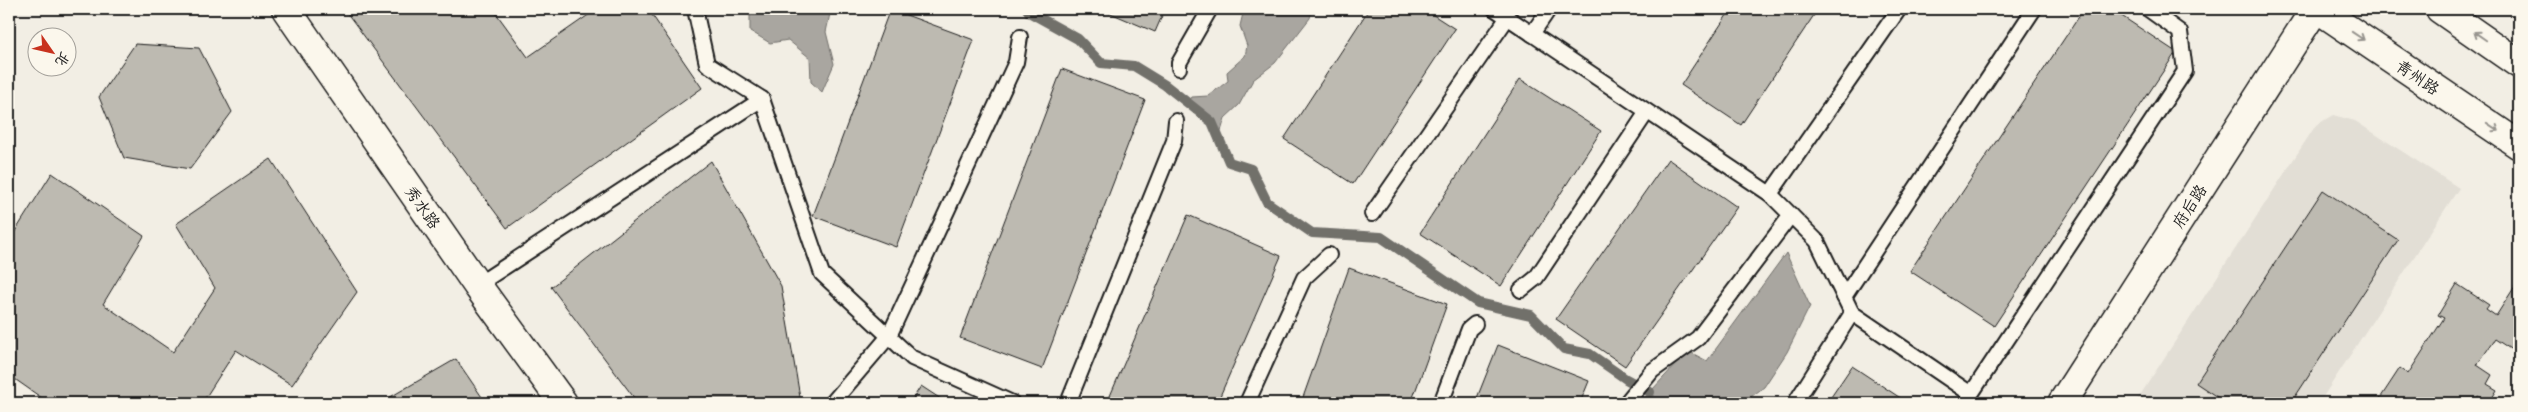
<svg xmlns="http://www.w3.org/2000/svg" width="2528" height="412" font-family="'Patrick Hand','LXGW WenKai TC',sans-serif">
  <rect width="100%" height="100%" fill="#f2eee4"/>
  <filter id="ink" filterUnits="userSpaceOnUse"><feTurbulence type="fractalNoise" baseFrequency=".02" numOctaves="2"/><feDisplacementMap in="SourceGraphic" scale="10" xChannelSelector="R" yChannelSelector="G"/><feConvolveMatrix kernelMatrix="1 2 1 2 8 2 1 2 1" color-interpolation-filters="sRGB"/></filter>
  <g filter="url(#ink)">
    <!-- built -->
    <polygon fill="#e2ded5" points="2333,115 2355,121 2459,188 2319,403 2135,403 2316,125"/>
    <!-- water -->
    <g fill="#a9a6a0" stroke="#716f6b">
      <polygon points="750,9 831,9 826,32 834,64 822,92 811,82 810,58 788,40 770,43 750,31"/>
      <polygon points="1244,9 1312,9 1310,18 1275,63 1253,80 1239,105 1225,118 1219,138 1212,122 1188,103 1192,97 1208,96 1228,81 1227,72 1245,56 1247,46 1240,26"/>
      <polygon points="1786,253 1810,306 1787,352 1764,387 1743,403 1640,403 1688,351 1707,361"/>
    </g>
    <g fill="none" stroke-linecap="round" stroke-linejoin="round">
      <!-- stream -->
      <polyline stroke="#716f6b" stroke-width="10" points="1027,9 1029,12 1078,39 1101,63 1134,66 1165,85 1212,122 1229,162 1251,169 1267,202 1312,233 1381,237 1478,303 1531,315 1564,349 1590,354 1626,379 1650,392"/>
    </g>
    <!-- building -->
    <g fill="#bdbab1" stroke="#1c1c1c">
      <polygon points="344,9 493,9 528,57 597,9 648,9 702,88 507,228"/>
      <polygon points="890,9 974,40 896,247 813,216"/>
      <polygon points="1101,9 1165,9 1155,32"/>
      <polygon points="1369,9 1424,9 1455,29 1353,184 1284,139"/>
      <polygon points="1731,9 1818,9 1741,125 1681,85"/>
      <polygon points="2084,9 2111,9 2176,52 1994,326 1910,271"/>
      <polygon points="135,44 199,48 232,112 190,169 124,158 99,97"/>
      <polygon points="1062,69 1145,100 1042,369 960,338"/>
      <polygon points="1520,79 1601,131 1501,286 1420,233"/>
      <polygon points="271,159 357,292 292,385 236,350 202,403 49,403 9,375 9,241 52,173 144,236 103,304 173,352 215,288 176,224"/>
      <polygon points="1668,159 1737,207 1625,366 1556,319"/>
      <polygon points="711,161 781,286 801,403 638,403 551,287"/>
      <polygon points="2323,190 2398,240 2291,403 2226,403 2196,383"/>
      <polygon points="1188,215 1281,256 1217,403 1107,403"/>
      <polygon points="1349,268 1447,304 1411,403 1301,403"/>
      <polygon points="2517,283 2519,285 2519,352 2518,354 2495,339 2477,365 2492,375 2487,384 2497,390 2489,403 2478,396 2473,403 2465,403 2458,398 2454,403 2377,403 2400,368 2408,374 2444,318 2438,315 2457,284 2489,305 2486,309 2496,316"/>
      <polygon points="1498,345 1589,381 1580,403 1475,403"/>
      <polygon points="456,359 486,403 380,403"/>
      <polygon points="1852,366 1908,403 1827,403"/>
      <polygon points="921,386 947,403 910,403"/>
    </g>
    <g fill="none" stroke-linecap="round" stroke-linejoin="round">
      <defs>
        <g id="lane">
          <polyline points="695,9 707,64 762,99 822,274 912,358 1012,403"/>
          <polyline points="1495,9 1770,194 1817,241 1852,313 1795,403"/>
          <polyline points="1532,34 1549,9"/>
          <polyline points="1179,68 1179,63 1210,9"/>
          <polyline points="1770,194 1899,9"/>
          <polyline points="1372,214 1508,17"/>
          <polyline points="477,285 762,99"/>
          <polyline points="1521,290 1536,278 1647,112"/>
          <polyline points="1844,297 2034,9"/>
          <polyline points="1852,313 1971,394 2185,71 2180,32 2148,9"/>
          <polyline points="832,403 889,336 1016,62 1020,37"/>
          <polyline points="1068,403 1174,141 1176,121"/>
          <polyline points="1247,403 1304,278 1329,255"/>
          <polyline points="1441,403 1469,329 1475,324"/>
          <polyline points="1626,403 1652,371 1698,338 1791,215"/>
        </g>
        <g id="secondary">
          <polyline points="286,9 477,285 563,403"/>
          <polyline points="2318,9 2519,145"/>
          <polyline points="2440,9 2519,64"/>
          <polyline points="2062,403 2315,9"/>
        </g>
      </defs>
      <!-- lane casing -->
      <use href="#lane" stroke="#1c1c1c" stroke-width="18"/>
      <!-- secondary casing -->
      <use href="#secondary" stroke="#1c1c1c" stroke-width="31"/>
      <!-- lane -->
      <use href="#lane" stroke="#fbf7ec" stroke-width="14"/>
      <!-- secondary -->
      <use href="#secondary" stroke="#fbf7ec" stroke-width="28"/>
    </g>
    <!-- one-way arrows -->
    <defs><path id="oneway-shaft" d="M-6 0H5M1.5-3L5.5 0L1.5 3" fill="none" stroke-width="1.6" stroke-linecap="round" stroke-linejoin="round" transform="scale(1.25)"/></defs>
    <g stroke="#97948e">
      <use href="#oneway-shaft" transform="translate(2358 36) rotate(34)"/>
      <use href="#oneway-shaft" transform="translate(2480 36) rotate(-145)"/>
      <use href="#oneway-shaft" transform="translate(2493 127) rotate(34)"/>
    </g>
  </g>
  <g text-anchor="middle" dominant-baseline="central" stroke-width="4" stroke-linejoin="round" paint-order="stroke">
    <!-- street labels -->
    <g font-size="16" fill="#1c1c1c" stroke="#fbf7ec">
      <text transform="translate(2418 77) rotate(34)">青州路</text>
      <text transform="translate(2189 206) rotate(-57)">府后路</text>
      <text transform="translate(423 207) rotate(55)">秀水路</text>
    </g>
  </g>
  <!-- margin -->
  <rect width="2528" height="412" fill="none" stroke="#fbf7ec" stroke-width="30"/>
  <rect x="15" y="15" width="2498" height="382" fill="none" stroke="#1c1c1c" stroke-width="2" filter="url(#ink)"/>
  <!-- north arrow -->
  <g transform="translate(52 52) rotate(124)"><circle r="24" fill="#fbf7ec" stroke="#a29f99"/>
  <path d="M0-4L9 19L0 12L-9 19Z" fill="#c8321e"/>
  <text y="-8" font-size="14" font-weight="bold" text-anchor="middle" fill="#1c1c1c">北</text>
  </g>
</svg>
